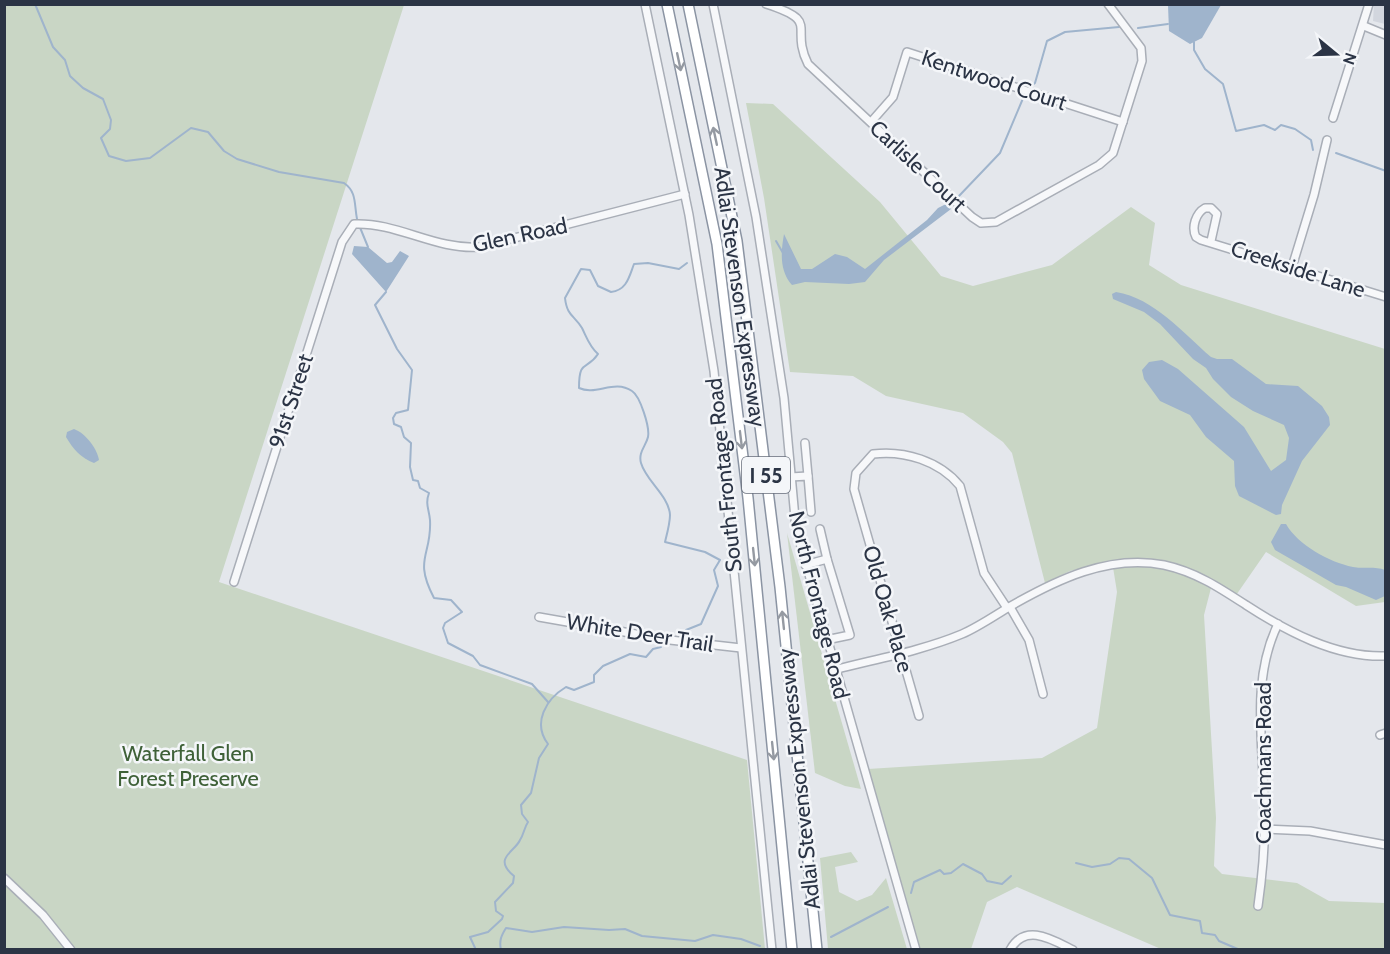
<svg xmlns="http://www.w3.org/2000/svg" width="1390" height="954" font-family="Cabin,sans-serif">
  <rect width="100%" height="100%" fill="#e4e7ec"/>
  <!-- built -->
  <polygon fill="#d2d6de" points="1374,4 1385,5 1385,24 1373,21"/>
  <!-- green -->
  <g fill="#c9d6c5">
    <polygon points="5,5 404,5 219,582 747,760 765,949 5,949"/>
    <polygon points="746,103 773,104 880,202 941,276 973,286 1052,265 1131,207 1155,223 1149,265 1181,285 1385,349 1385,602 1356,606 1266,552 1232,601 1211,588 1204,615 1216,818 1214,866 1222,874 1297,883 1329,901 1385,903 1385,949 1161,949 1017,887 987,902 971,949 920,949 868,769 1042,758 1097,728 1117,592 1112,561 1070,571 1045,583 1012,453 1003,442 963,413 886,396 853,376 790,372 764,198"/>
    <polygon points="787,533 861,789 845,786 815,773"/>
    <polygon points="851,852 858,862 835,867 839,892 857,901 872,895 886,878 907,949 828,949 820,858"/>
  </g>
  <!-- water -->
  <g fill="#9fb4cc">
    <polygon points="1168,5 1168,4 1221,5 1202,38 1190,44 1169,31"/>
    <path d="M 948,203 L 951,209 L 884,260 L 865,282 L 849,284 L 805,282 L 792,285 C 779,271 781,251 784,234 L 801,269 L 812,269 L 835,254 L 847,257 L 865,269 L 927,220 L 938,208 Z"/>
    <polygon points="354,246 368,247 387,263 392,262 400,251 409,256 386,292 352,254"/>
    <path d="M 1116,292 C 1154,298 1183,333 1211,357 L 1217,359 L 1232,359 L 1266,384 L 1298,386 L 1322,406 L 1329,417 L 1330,425 L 1302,461 L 1282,505 L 1281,514 L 1276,515 L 1239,496 L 1235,486 L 1234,461 L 1206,437 L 1190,415 L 1160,401 L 1144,379 L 1142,370 L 1149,362 L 1162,360 L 1178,369 L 1244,427 L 1271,471 L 1286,460 L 1289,438 L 1284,425 L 1253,411 L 1231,397 L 1213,379 L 1206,368 L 1193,359 L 1160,324 L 1144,312 L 1113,299 L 1112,294 Z"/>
    <path d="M 74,429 C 85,433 97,448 99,460 L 94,463 C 81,458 73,449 66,437 L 67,432 Z"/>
    <path d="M 1281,524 L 1286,524 C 1298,545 1329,562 1353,567 C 1364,569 1375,566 1385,570 L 1385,596 L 1376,600 L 1346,587 L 1336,585 L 1275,550 L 1271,542 Z"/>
  </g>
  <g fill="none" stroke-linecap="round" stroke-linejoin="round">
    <!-- stream -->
    <g stroke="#9fb4cc" stroke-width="2">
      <path d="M 35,4 L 53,47 L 65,60 L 70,76 L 83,88 L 103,99 L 111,120 L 110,129 L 101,138 L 109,156 L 126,161 L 150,158 L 191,128 L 208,132 L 224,151 L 237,159 L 279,172 L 344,183 C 357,192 354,204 357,219"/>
      <polyline points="1138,28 1168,24"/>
      <polyline points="1194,42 1194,50 1205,69 1223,84 1236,131 1264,125 1275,130 1281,125 1295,129 1311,140 1313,150"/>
      <polyline points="1031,86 1035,83 1047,41 1065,32 1119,27"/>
      <polyline points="1336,153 1386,171"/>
      <polyline points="958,197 1000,153 1024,96"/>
      <polyline points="359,225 368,247"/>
      <polyline points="776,241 783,253"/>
      <path d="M 687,263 L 679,269 L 648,263 L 634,264 C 629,277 627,290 611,292 L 598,286 L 590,270 L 581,269 L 565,298 C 567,316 574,315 582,328 C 587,338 589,346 598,354 C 587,371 579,358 579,388 C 596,396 614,379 632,391 C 640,396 650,427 648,437 C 646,446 638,452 641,463 C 646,481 669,496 670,515 C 670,523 667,534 665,542 L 705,552 L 720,560 L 714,570 L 718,586 L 701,624 L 686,630 L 687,633"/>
      <path d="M 386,292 L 375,305 L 397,349 L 412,370 L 408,410 L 396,413 L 393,418 L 394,424 L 401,427 L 404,437 L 411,443 L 410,467 L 413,480 L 418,481 L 420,488 L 429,493 C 425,504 429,509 430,520 C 432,556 413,558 434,598 L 451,600 L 462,612 L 445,623 L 443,628 L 448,643 L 473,656 L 480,665 L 532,684 L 548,702"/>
      <polyline points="1076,863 1092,867 1110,864 1119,858 1129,859 1152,878 1170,915 1200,921 1202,933 1215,935 1219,941 1240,950"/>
      <polyline points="911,893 914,882 940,870 944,874 951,873 963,864 982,874 987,881 1002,884 1011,876"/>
      <polyline points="831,937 888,907"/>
      <path d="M 476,950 L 470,937 L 488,932 L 502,919 L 503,916 L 496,911 L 495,902 L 513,883 L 514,876 C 492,858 515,852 520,840 C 524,834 524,828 528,822 L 522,814 L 521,805 L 531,793 L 539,758 L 548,744 C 532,723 546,699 566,687 L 574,690 L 594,682 L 594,675 L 603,666 L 630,654 L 646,657 L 653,649 L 661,647"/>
      <path d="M 501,950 C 499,941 501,936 506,928 L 532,932 L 564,927 L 609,930 L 625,929 L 642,936 L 695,941 L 713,935 L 741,939 L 760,946"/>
    </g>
    <defs>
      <g id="minor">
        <polyline points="645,4 689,215 714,371 772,950"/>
        <polyline points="713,4 756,217 784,398 796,529 916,950"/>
        <path d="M 766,4 C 822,22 789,26 808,64 L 972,217 L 981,223 L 996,222 L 1099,165 L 1113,153 L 1142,61 L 1141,48 L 1108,4"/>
        <polyline points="1364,26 1386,35"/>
        <polyline points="1333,118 1369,4"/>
        <polyline points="871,122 893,97 907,52 1123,122"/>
        <path d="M 1211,241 L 1217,214 L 1211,208 L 1205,208 C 1196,213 1191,227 1196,237 L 1201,240 L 1386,297"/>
        <polyline points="1292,267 1314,195 1327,140"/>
        <polyline points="805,443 808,476"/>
        <polyline points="790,477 808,476 811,512"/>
        <polyline points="820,529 827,559"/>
        <polyline points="805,565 827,559 850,635 826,640"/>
        <path d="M 234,582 L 342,242 L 354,224 C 397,222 435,250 479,247 L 685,194"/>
        <polyline points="1010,607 1029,640 1043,694"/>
        <polyline points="539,617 670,640 741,648"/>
        <path d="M 834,670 C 876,659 921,651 962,634 C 978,627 994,616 1009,607 C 1056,580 1109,554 1164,565 C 1196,572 1220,588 1246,605 C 1286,631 1336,658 1386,656"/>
        <path d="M 919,716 L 854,489 L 856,473 L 873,454 C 904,450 940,461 960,486 L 984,573 L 1007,608"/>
        <polyline points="1380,735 1386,733"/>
        <polyline points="1265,829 1310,831 1386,845"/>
        <polyline points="4,878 43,915 71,950"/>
        <path d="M 1258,906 C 1263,871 1266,835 1264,800 C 1263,741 1251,679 1278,624"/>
        <path d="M 1010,950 C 1025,922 1053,940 1073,950"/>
      </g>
      <g id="highway">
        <polyline points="667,4 717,244 748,498 792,950"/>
        <polyline points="688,4 737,241 780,587 817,950"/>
      </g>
    </defs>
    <!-- minor casing -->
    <use href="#minor" stroke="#a9aeb7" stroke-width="10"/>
    <!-- highway casing -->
    <use href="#highway" stroke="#8b94a3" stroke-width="12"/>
    <!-- minor -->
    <use href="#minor" stroke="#f7f8fa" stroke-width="7"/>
    <!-- highway -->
    <use href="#highway" stroke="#fff" stroke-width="9"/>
  </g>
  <!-- one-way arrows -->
  <defs><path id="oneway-shaft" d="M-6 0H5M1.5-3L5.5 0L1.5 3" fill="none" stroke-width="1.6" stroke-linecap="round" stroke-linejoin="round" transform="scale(1.5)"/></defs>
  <g stroke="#959aa2">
    <use href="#oneway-shaft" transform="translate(679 62) rotate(78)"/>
    <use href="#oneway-shaft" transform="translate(715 136) rotate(-102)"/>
    <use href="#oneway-shaft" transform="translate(741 440) rotate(83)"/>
    <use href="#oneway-shaft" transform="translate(754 557) rotate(84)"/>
    <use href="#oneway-shaft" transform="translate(783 620) rotate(-96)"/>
    <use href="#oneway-shaft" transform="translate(773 751) rotate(84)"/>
  </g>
  <g text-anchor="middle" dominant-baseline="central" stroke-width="5" stroke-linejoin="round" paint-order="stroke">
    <!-- shield labels -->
    <rect fill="#f4f6f9" stroke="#676e7b" stroke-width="1.5" x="742" y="457" width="48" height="36" rx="4.5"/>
    <g font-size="21" font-weight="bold" fill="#2b3445">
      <text x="766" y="475">I 55</text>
    </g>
    <!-- street labels -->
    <g font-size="22" fill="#2b3445" stroke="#f4f6f9">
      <text transform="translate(994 80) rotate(18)">Kentwood Court</text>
      <text transform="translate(918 166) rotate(43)">Carlisle Court</text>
      <text transform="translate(520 235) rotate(-12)">Glen Road</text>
      <text transform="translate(1298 269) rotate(18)">Creekside Lane</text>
      <text transform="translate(740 297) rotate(82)">Adlai Stevenson Expressway</text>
      <text transform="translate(291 401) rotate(-72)">91st Street</text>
      <text transform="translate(724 475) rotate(-96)">South Frontage Road</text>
      <text transform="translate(819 605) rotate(76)">North Frontage Road</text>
      <text transform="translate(888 609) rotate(74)">Old Oak Place</text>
      <text transform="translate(640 633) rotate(9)">White Deer Trail</text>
      <text transform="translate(1263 763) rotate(-90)">Coachmans Road</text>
      <text transform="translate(799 779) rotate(-96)">Adlai Stevenson Expressway</text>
    </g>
    <!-- park labels -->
    <g font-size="22" fill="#3f6138" stroke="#f4f6f9">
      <text x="188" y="753">Waterfall Glen<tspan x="188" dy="25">Forest Preserve</tspan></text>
    </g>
  </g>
  <!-- border -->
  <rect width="1390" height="954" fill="none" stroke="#2b3445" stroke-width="12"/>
  <!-- north arrow -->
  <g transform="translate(1336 54) rotate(109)" stroke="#f4f6f9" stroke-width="4.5" paint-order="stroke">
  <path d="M0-4.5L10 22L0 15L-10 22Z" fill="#2b3445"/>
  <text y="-9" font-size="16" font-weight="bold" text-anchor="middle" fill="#2b3445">N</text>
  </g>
</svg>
